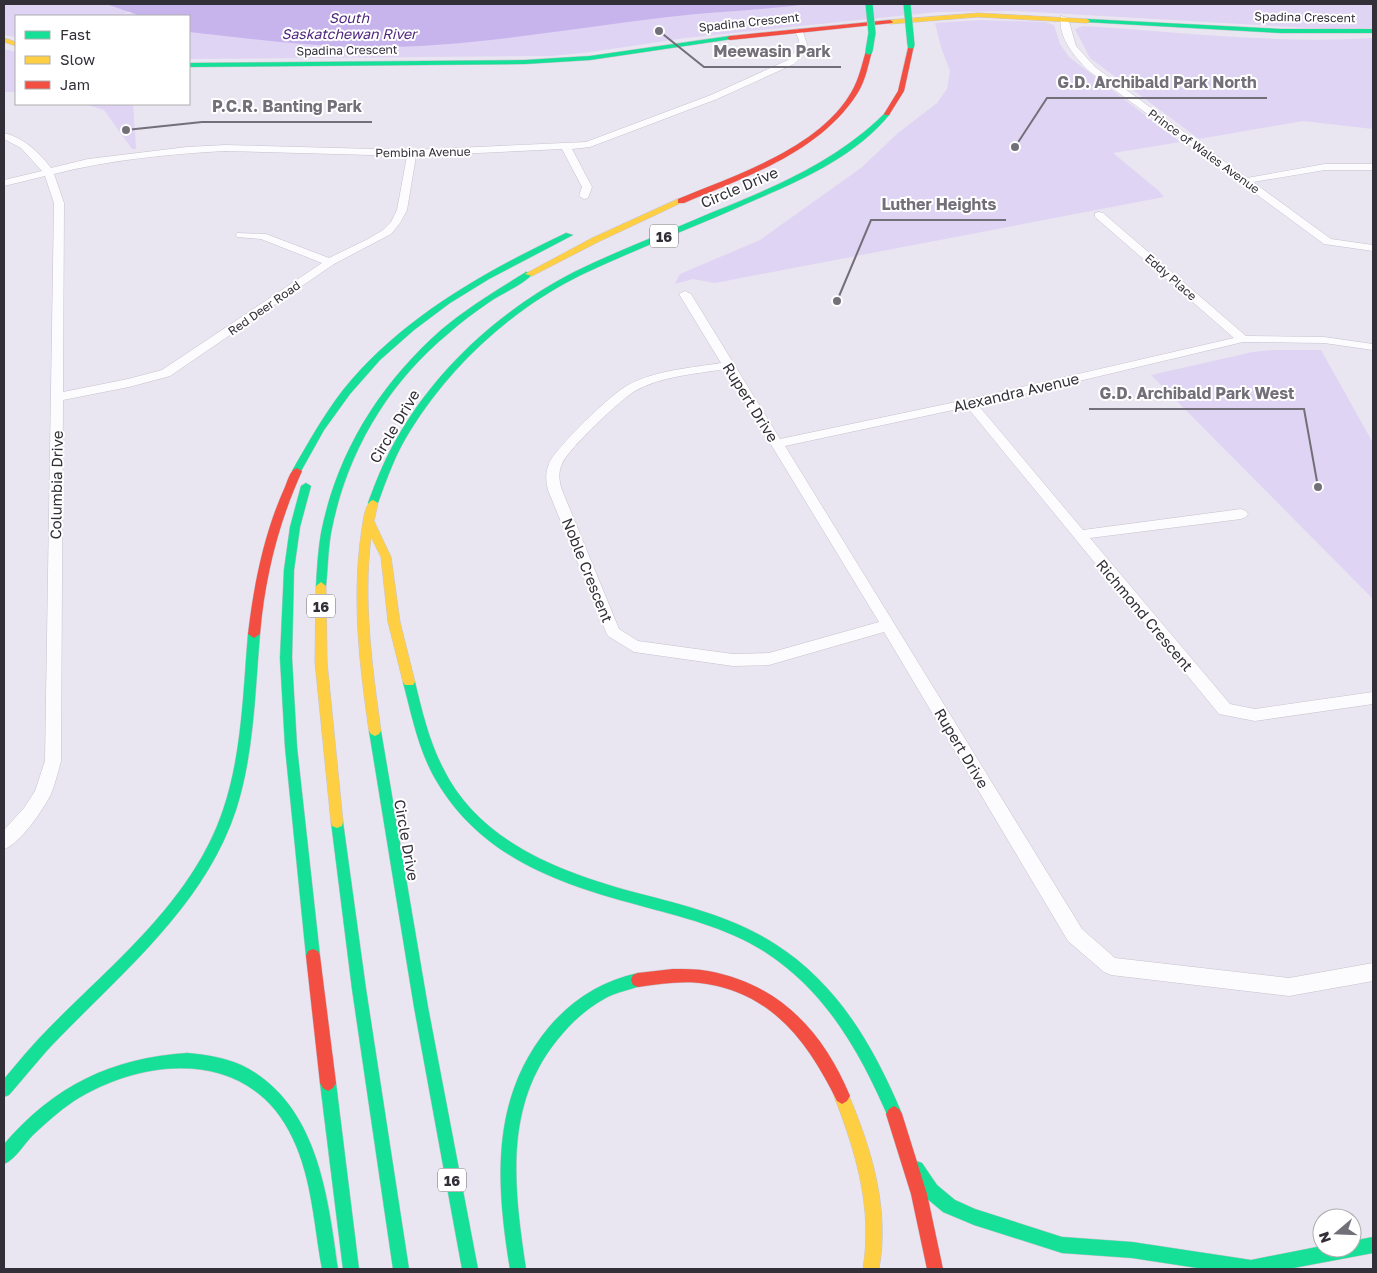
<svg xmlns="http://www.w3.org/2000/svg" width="1377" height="1273" font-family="'Golos Text',sans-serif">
  <rect width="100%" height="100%" fill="#e9e5f1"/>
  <!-- green -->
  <g fill="#dfd4f4">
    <polygon points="4,4 128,4 134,10 123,14 144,12 186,16 16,16 16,37 4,35"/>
    <polygon points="821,4 1373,4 1373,28 1329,29 1014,11 937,12 685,38 591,52 551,56 189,59 189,17 646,18"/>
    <polygon points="980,20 1045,22 1054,25 1060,44 1069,57 1180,142 1113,153 1159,191 1164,197 715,283 693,279 675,284 680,274 760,240 861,168 898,133 937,103 947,89 950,71 941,47 935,23"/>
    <path d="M 1083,26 C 1179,32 1277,44 1373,38 L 1373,129 L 1303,121 L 1199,139 L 1090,58 L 1075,29 Z"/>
    <polygon points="4,49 16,52 16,92 4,92"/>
    <polygon points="85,104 133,104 136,149 132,149 104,110"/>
    <polygon points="1273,350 1321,350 1373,443 1373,599 1151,375 1253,352"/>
  </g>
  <!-- water -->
  <path fill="#c8b4ed" d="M 106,4 L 811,4 C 763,10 715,12 668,17 C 564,29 463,49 359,47 C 302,46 245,38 189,32 L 189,16 L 141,16 Z"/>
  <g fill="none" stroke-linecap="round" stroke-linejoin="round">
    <defs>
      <g id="street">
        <path d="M 1061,16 L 1068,18 L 1076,46 L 1095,67 L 1247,178 L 1325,164 L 1373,164 L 1373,170 L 1325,170 L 1253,182 L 1331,239 L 1373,245 L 1373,251 L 1324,244 L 1089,71 C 1075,58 1057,36 1061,16 Z"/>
        <path d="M 796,29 L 802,29 L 807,44 L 804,54 L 794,64 L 717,99 L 590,147 L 572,149 L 592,187 L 588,198 L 584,199 L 579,196 L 582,187 L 562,149 L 416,156 L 407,210 L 400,223 L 391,234 L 334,264 L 170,376 L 129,387 L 63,400 L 61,761 C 58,772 55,784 51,794 C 44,809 19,845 4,849 L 4,830 L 24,808 L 35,791 L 45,761 L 54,203 L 45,176 L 4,186 L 4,180 L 42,171 L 21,148 L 4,139 L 4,133 C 24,138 39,152 51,168 L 88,159 L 187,147 L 225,145 L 412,150 L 586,142 L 711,95 L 788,60 L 798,48 L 799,40 L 795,31 ZM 225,151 L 407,156 L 397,210 L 391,222 L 383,230 L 368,239 L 329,258 L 266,234 L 237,233 L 236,235 L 237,237 L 261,239 L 322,263 L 162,370 L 128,379 L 63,392 L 64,203 L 54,174 C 109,160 168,154 225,151 Z"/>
        <path d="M 1099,212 L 1103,213 L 1246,336 L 1324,337 L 1373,344 L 1373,350 L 1324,343 L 1243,342 L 978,405 L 1083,530 L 1241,509 L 1246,511 L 1248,514 L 1246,517 L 1241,519 L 1090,538 L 1230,704 L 1255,709 L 1373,692 L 1373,704 L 1255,721 L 1219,714 L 967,407 L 785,446 L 1082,929 L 1115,958 L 1289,978 L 1373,963 L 1373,981 L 1289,996 L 1111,975 L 1104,972 L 1068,941 L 884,632 L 769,665 L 733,666 L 634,652 L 608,636 L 606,632 L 548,490 C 546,481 545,473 549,464 C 556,447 611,394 628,385 C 656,370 691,368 721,363 L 679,294 L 685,291 L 691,294 L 780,439 L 970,399 L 1234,338 L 1095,217 L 1095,213 ZM 725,369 L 879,622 L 769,653 L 733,654 L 638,641 L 619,629 L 562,490 C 559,481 558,472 562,464 C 568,449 621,399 635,391 C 661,376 696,374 725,369 Z"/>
      </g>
      <g id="fast">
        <polygon points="1087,19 1281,29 1373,29 1373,33 1281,33 1085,22 1084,21"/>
        <polygon points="730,36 732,37 732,39 590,60 525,64 189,67 189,63 525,60 590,56"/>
        <path d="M 885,113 L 890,114 C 854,158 799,181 748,203 C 692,228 636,249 581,275 C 512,309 451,365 410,431 C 396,453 387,478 378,503 L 373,506 L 369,505 L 368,503 C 377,478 387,454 401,431 C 442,363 504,308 574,272 C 619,250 667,232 713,212 C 775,187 837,161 885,113 Z"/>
        <path d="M 566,233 L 573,235 L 489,279 L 450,303 L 414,330 L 380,360 L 350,394 L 324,430 L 300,473 L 294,473 L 292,471 C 308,443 323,416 343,390 C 401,318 484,272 566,233 Z"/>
        <path d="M 526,272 L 533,274 C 521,286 502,293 488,303 C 475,312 461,322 449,333 C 387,384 346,454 331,533 C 328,550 328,568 326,586 L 321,590 L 317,589 L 316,586 C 317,568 318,550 321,533 C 337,452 380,384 441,330 C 467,308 497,290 526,272 Z"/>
        <polygon points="306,483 311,486 300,527 294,570 292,658 297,747 320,956 318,961 313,963 308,961 306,956 285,747 280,658 284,570 290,527 301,486"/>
        <path d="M 254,630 L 260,634 C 255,692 254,754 236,810 C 205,904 125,970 59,1038 C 41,1056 26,1076 9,1095 L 4,1097 L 4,1079 C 19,1061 33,1044 49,1028 C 113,963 193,900 223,810 C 242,754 243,693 248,634 Z"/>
        <path d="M 409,677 L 413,679 L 415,682 C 422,711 429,741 443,768 C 480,844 565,874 641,894 C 687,906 735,918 775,944 C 838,984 874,1047 902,1114 L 899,1119 L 894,1122 L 889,1119 C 861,1054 827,992 765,952 C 726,927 681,917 638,905 C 555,883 477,855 433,775 C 418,747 411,713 403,682 L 405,679 Z"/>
        <polygon points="375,726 379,728 381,731 428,1007 478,1269 462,1269 414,1007 369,731 371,728"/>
        <polygon points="337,816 342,818 343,822 366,989 409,1269 393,1269 352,989 331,822 332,818"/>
        <path d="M 638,973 L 643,975 L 645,980 L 643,985 C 630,990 616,992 604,999 C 586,1009 571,1023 558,1039 C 503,1106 514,1189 526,1269 L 510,1269 C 496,1184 490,1098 549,1027 C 573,999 602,981 638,973 Z"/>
        <path d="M 187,1053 C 208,1055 230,1058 249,1069 C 318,1109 328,1197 338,1269 L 322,1269 C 314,1226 312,1179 293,1139 C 252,1049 147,1055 74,1101 C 59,1111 46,1123 33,1135 C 24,1144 15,1160 4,1164 L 4,1144 C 54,1086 111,1058 187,1053 Z"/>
        <polygon points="328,1075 333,1078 336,1083 359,1269 343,1269 320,1083 323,1078"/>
        <polygon points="916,1161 922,1163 937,1185 955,1200 975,1209 1062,1237 1132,1242 1251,1260 1322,1246 1322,1248 1352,1248 1352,1241 1373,1237 1373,1253 1288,1269 1204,1269 1132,1258 1062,1253 974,1225 943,1212 925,1197 908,1169 910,1163"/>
      </g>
      <g id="slow">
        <polygon points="978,13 1087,19 1090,21 1087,23 978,17 890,24 887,22 890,20"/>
        <polygon points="4,38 16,42 16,46 4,42"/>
        <polygon points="678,199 685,201 598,242 532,276 525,274 592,238"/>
        <path d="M 373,500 L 378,503 L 374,521 L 391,557 L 400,622 L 415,682 L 413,685 L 405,685 L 403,682 L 388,622 L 381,557 L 371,537 C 363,602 372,666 381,731 L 379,734 L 375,736 L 371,734 L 369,731 C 359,660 351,594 363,522 C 364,516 366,502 373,500 Z"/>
        <polygon points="321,582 326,586 327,662 343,822 342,826 337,828 332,826 331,822 315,662 316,586"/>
        <path d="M 842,1088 L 847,1091 C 871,1147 890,1208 879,1269 L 863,1269 C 873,1209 856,1152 834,1096 L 837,1091 Z"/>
      </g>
      <g id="jam">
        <polygon points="890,20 893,22 892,23 730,40 727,38 730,36"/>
        <polygon points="909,44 914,45 904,91 889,115 885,115 884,114 898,91"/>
        <path d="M 869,49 L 872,51 C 868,66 865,82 857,94 C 819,153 745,177 684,203 L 678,203 L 678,199 C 736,175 820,148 852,91 C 859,79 862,64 866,51 Z"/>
        <path d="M 297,468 L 302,471 C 278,524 265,577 260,634 L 254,638 L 248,634 C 254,584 264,533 285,487 C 288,480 290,470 297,468 Z"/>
        <polygon points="313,949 318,951 320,956 336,1083 333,1088 328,1091 323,1088 320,1083 306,956 308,951"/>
        <path d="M 673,969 C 685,969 697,969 708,971 C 779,984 823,1031 850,1096 L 847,1101 L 842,1104 L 837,1101 C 809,1044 774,995 707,984 C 684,980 661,984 638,987 L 633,985 L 631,980 L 633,975 L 638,973 Z"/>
        <polygon points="894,1106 899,1109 902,1114 927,1194 943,1269 927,1269 911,1194 886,1114 889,1109"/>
      </g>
    </defs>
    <!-- street casing -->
    <use href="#street" stroke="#c6c3cd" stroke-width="1"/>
    <!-- fast casing -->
    <use href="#fast" stroke="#c6c3cd" stroke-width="1"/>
    <!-- slow casing -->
    <use href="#slow" stroke="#c6c3cd" stroke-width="1"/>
    <!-- jam casing -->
    <use href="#jam" stroke="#c6c3cd" stroke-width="1"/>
    <!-- street -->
    <use href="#street" fill="#fcfbfd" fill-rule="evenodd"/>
    <!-- fast -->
    <use href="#fast" fill="#16e098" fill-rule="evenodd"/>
    <!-- slow -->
    <use href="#slow" fill="#ffcf43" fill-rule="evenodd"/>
    <!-- jam -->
    <use href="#jam" fill="#f24e42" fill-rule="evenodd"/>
    <defs>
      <g id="fast-bridge">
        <polyline points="869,4 872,33 869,51"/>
        <polyline points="907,4 911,45"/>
      </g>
    </defs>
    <!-- fast-bridge casing -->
    <use href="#fast-bridge" stroke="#c6c3cd" stroke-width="8" stroke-linecap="butt"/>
    <!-- fast-bridge -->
    <use href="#fast-bridge" stroke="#16e098" stroke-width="7"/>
  </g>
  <g text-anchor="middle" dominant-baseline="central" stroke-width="4" stroke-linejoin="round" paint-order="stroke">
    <!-- far-street labels -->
    <g font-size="12" fill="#322f38" stroke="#fff">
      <text transform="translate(1305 17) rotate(1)">Spadina Crescent</text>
      <text transform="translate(749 22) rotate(-6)">Spadina Crescent</text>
      <text transform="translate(347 50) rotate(-1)">Spadina Crescent</text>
      <text transform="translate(1204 151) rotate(36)">Prince of Wales Avenue</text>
      <text transform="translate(423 152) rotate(-1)">Pembina Avenue</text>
      <text transform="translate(1171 277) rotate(41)">Eddy Place</text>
      <text transform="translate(264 308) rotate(-35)">Red Deer Road</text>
    </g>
    <!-- far-water labels -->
    <g font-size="14" font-style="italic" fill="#4e267d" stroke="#fff">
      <text x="349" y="17">South<tspan x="349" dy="16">Saskatchewan River</tspan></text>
    </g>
    <!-- shield labels -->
    <g fill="#fff" stroke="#706d74" stroke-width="1">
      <rect x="650" y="224.5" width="28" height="23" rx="4"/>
      <rect x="307" y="594.5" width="28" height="23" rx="4"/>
      <rect x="438" y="1168.5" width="28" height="23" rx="4"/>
    </g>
    <g font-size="14" font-weight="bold" fill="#322f38">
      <text x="664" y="236">16</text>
      <text x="321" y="606">16</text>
      <text x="452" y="1180">16</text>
    </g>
    <!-- street labels -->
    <g font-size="15" fill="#322f38" stroke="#fff">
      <text transform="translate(739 187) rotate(-23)">Circle Drive</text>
      <text transform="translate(1016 392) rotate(-13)">Alexandra Avenue</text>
      <text transform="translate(751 402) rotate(58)">Rupert Drive</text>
      <text transform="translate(394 426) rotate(-59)">Circle Drive</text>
      <text transform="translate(56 485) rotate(-89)">Columbia Drive</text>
      <text transform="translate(588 570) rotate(68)">Noble Crescent</text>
      <text transform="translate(1145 615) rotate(50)">Richmond Crescent</text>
      <text transform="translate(962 748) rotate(59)">Rupert Drive</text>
      <text transform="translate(407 840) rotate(80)">Circle Drive</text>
    </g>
  </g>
  <!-- callouts -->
  <path fill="none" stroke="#726f79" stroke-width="2" d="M659 31L704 67H841M1015 147L1047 98H1267M126 130L202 122H372M837 301L871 220H1006M1318 487L1304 409H1089"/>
  <g fill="#726f79" stroke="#fff" stroke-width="2">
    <circle cx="659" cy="31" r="5"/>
    <circle cx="1015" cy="147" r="5"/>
    <circle cx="126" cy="130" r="5"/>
    <circle cx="837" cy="301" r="5"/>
    <circle cx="1318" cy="487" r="5"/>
  </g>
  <g font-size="16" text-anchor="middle" font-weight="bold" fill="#726f79" stroke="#fff" stroke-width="4" stroke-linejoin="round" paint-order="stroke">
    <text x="772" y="57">Meewasin Park</text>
    <text x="1157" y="88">G.D. Archibald Park North</text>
    <text x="287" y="112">P.C.R. Banting Park</text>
    <text x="939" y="210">Luther Heights</text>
    <text x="1197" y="399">G.D. Archibald Park West</text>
  </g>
  <!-- border -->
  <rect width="1377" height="1273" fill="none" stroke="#322f38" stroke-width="10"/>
  <!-- legend -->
  <rect x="15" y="15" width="175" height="90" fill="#ffffff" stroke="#adacaf"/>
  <rect x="25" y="31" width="25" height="8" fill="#16e098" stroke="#adacaf"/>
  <text x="60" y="40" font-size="15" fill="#322f38">Fast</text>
  <rect x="25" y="56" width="25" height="8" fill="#ffcf43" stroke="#adacaf"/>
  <text x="60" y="65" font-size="15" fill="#322f38">Slow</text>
  <rect x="25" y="81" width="25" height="8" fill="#f24e42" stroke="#adacaf"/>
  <text x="60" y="90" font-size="15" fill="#322f38">Jam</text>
  <!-- north arrow -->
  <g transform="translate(1337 1233) rotate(251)"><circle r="24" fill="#ffffff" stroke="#adacaf"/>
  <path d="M0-4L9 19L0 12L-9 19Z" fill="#726f79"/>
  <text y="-8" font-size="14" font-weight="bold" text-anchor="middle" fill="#322f38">N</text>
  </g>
</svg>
